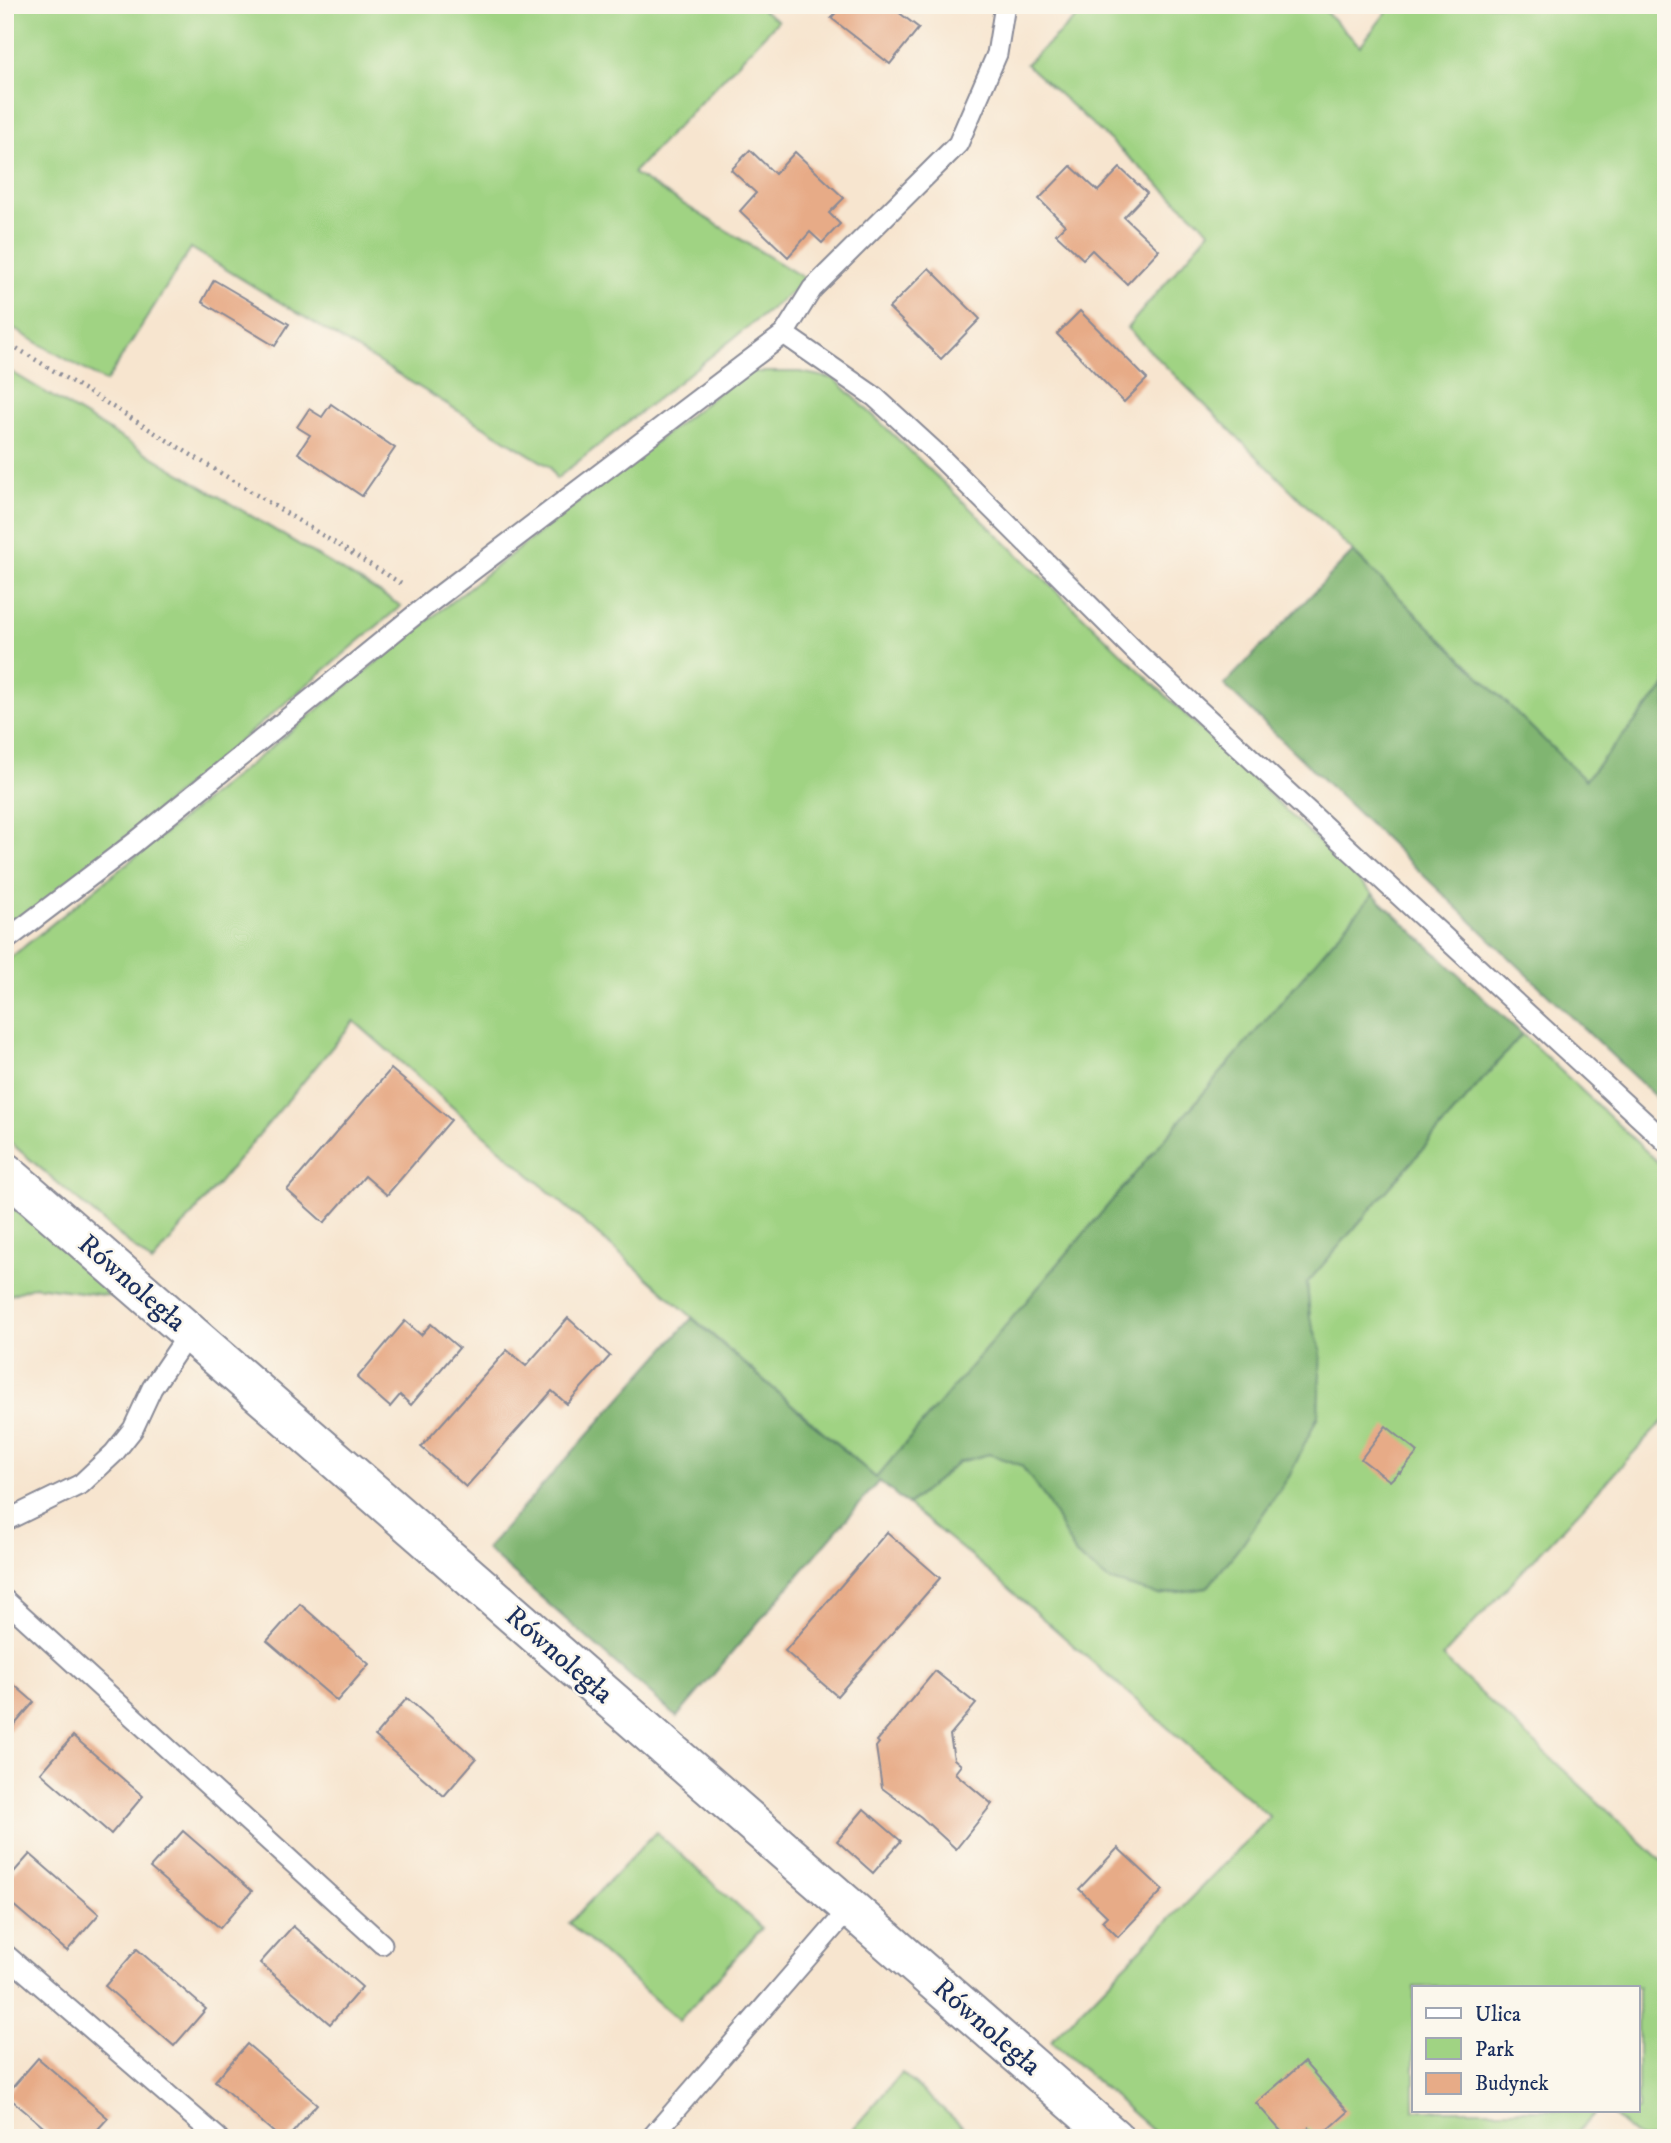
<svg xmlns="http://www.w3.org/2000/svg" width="1671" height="2143" font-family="'IM FELL DW Pica',serif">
  <rect width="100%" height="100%" fill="#fbf7ec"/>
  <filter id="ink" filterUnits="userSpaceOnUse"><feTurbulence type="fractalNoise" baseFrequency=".0143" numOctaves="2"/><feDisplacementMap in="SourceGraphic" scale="14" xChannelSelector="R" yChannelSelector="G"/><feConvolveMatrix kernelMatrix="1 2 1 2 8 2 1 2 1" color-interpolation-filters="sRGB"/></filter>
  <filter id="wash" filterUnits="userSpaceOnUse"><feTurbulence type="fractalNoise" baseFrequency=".00686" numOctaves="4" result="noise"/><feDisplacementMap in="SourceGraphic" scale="28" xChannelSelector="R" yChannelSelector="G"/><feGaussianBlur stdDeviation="1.57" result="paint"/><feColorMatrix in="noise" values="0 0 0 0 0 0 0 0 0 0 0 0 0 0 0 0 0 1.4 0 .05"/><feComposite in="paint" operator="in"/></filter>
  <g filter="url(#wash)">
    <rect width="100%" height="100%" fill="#f7e5cf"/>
    <!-- green -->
    <g fill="#a0d383" stroke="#5e8170" stroke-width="2">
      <polygon points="5,5 756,5 778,21 633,173 807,280 556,479 550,467 191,248 106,382 5,324"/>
      <polygon points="1090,5 1319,5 1360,46 1392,5 1666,5 1666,686 1585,781 1127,328 1210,231 1026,64"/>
      <polygon points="5,368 401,606 54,897 5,934"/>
      <polygon points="745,372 800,372 835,379 1373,894 876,1478 354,1021 152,1263 5,1138 5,962 472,585"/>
      <polygon points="1522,1034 1666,1170 1666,1418 1442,1657 1666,1865 1666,2138 1639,2138 1607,2110 1638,2110 1638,1987 1414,1987 1414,2110 1598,2110 1571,2138 1161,2138 1051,2041 1270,1817 978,1562 908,1505 959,1462 989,1454 1021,1465 1046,1499 1207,1588 1242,1544 1290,1475 1321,1350 1310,1318 1307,1283"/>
      <polygon points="5,1201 118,1297 35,1286 5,1297"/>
      <polygon points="656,1832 762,1928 679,2021 569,1923"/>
      <polygon points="902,2073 976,2138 845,2138"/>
    </g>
    <!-- forest -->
    <g fill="#80b571" stroke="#4e7268" stroke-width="2">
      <polygon points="1353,552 1585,780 1666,686 1666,1107 1224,685"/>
      <polygon points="1373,894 1522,1034 1307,1283 1310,1318 1321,1350 1318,1416 1290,1475 1242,1544 1207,1588 1158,1595 1108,1580 1076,1555 1046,1499 1021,1465 989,1454 959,1462 908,1505 879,1481 677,1717 486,1549 692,1318 876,1478"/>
    </g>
    <g id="blocks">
      <!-- building -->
      <g fill="#e7ab87">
        <polygon points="843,5 889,5 919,28 890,64 831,18"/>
        <polygon points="750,150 775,174 795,152 844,198 829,213 840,224 822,243 810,232 788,257 740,211 756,193 731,170"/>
        <polygon points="1071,166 1098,191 1120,168 1147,193 1124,217 1159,250 1127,284 1092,250 1083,259 1056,234 1065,225 1039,199"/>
        <polygon points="929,268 980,319 941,359 889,308"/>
        <polygon points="214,280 289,324 275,346 202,302"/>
        <polygon points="1080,311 1147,379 1124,402 1057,334"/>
        <polygon points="331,404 395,448 362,496 298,453 310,435 297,427 309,409 322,417"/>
        <polygon points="391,1069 451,1120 387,1195 365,1176 324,1223 287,1190"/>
        <polygon points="568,1318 610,1356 567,1404 552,1391 466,1487 421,1447 507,1350 526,1366"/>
        <polygon points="405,1321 421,1335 431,1324 459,1348 411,1405 400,1395 390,1407 357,1378"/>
        <polygon points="1386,1426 1418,1452 1400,1473 1399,1472 1390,1481 1361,1459"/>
        <polygon points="887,1532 940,1578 837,1696 785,1651"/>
        <polygon points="300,1604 369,1664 337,1701 267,1641"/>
        <polygon points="935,1671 976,1704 950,1735 954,1759 961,1765 955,1773 992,1804 956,1849 921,1817 882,1788 876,1747 879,1743 877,1741"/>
        <polygon points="5,1677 34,1702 5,1736"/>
        <polygon points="407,1698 476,1759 444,1796 375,1736"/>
        <polygon points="73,1736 143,1796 111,1834 41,1773"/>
        <polygon points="864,1809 901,1841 873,1873 837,1841"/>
        <polygon points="183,1831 252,1891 220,1928 150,1868"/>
        <polygon points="1118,1848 1163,1890 1118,1937 1102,1921 1107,1916 1079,1889"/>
        <polygon points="30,1854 99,1914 67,1951 5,1898 5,1882"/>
        <polygon points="293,1926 362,1987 330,2024 260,1963"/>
        <polygon points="137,1949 206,2009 174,2046 105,1986"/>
        <polygon points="247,2044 317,2104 288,2138 280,2138 215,2081"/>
        <polygon points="38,2058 108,2118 90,2138 56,2138 6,2095"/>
        <polygon points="1304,2062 1348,2112 1319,2138 1309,2127 1296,2138 1287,2138 1256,2103"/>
      </g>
    </g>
  </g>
  <g filter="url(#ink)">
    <use href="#blocks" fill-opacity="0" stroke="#898a96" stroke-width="2"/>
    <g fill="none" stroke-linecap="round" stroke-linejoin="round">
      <defs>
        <g id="lane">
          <polyline points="784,334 812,289 958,144 997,54 1005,5"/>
          <polyline points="5,941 134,843 427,605 784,334 875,397 934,451 1138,654 1666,1142"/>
          <polyline points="5,1521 81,1484 114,1453 133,1429 152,1388 189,1333"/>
          <polyline points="5,1600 382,1944"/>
          <polyline points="5,1954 218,2138"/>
          <polyline points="651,2138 850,1908"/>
        </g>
        <polyline id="street" points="5,1172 1114,2138"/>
      </defs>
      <!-- lane casing -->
      <use href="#lane" stroke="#898a96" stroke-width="23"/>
      <!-- street casing -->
      <use href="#street" stroke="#898a96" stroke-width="42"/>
      <!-- path -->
      <polyline stroke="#898a96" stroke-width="4.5" stroke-dasharray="2 5" stroke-linecap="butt" points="5,341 402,584"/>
      <!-- lane -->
      <use href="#lane" stroke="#fff" stroke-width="19"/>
      <!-- street -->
      <use href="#street" stroke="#fff" stroke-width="38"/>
    </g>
  </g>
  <g text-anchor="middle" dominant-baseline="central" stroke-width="5" stroke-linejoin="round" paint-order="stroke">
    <!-- street labels -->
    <g font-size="28" fill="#1b2f5e" stroke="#fbf7ec">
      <text transform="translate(132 1283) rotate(41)">Równoległa</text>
      <text transform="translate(559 1655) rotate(41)">Równoległa</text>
      <text transform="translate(987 2027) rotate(41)">Równoległa</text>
    </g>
  </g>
  <!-- margin -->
  <rect width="1671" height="2143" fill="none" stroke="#fbf7ec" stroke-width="28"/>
  <!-- legend -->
  <rect x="1412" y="1986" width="228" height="126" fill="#fbf7ec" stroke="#a1a7b3" stroke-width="2"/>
  <rect x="1426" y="2008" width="35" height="10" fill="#ffffff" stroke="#a1a7b3" stroke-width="2"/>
  <text x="1475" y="2021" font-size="21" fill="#1b2f5e">Ulica</text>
  <rect x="1426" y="2038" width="35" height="21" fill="#a0d383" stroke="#a1a7b3" stroke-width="2"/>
  <text x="1475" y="2056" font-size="21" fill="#1b2f5e">Park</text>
  <rect x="1426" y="2073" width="35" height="21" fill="#e7ab87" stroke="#a1a7b3" stroke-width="2"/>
  <text x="1475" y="2090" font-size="21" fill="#1b2f5e">Budynek</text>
</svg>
